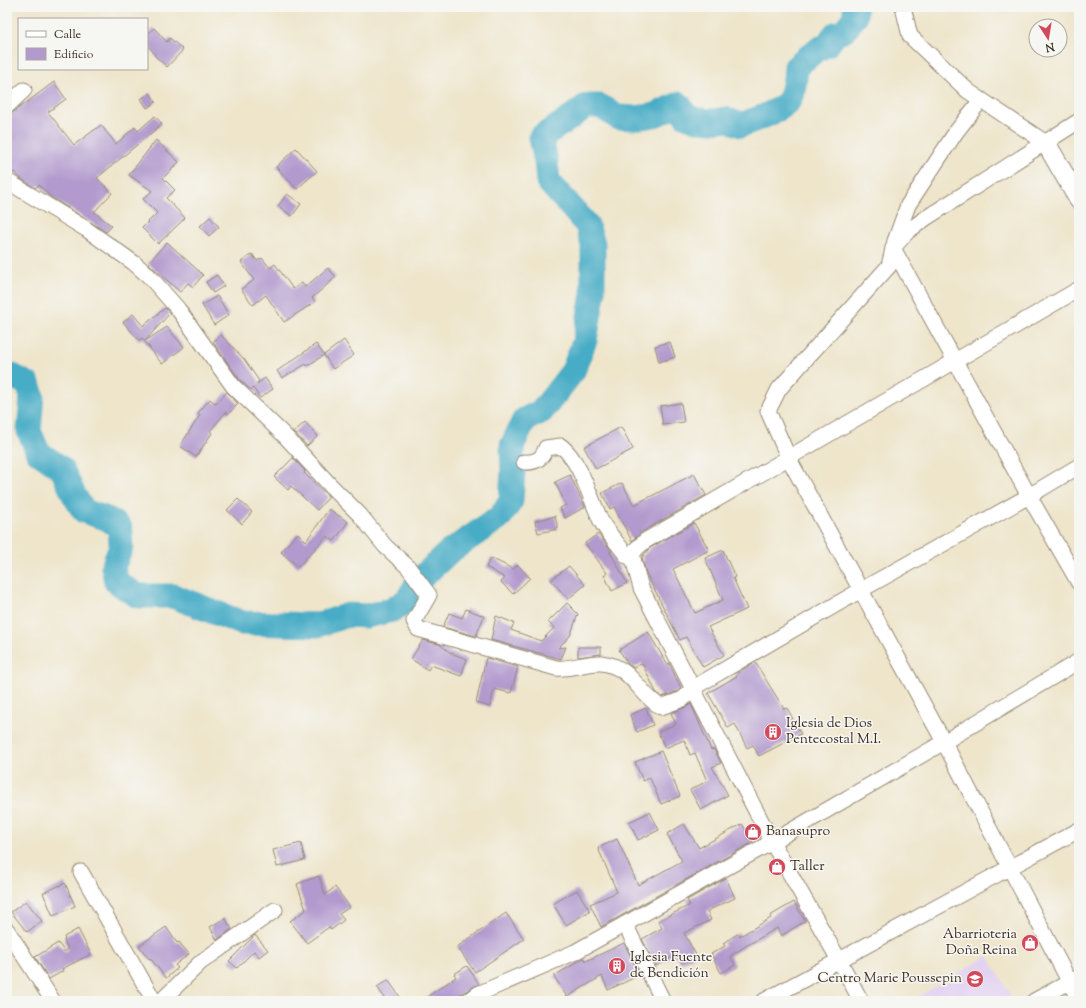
<svg xmlns="http://www.w3.org/2000/svg" width="1086" height="1008" font-family="'Sorts Mill Goudy',serif">
  <rect width="100%" height="100%" fill="#f6f6f2"/>
  <filter id="ink" filterUnits="userSpaceOnUse"><feTurbulence type="fractalNoise" baseFrequency=".025" numOctaves="2"/><feDisplacementMap in="SourceGraphic" scale="8" xChannelSelector="R" yChannelSelector="G"/><feConvolveMatrix kernelMatrix="1 2 1 2 8 2 1 2 1" color-interpolation-filters="sRGB"/></filter>
  <filter id="wash" filterUnits="userSpaceOnUse"><feTurbulence type="fractalNoise" baseFrequency=".012" numOctaves="4" result="noise"/><feDisplacementMap in="SourceGraphic" scale="16" xChannelSelector="R" yChannelSelector="G"/><feGaussianBlur stdDeviation="0.9" result="paint"/><feColorMatrix in="noise" values="0 0 0 0 0 0 0 0 0 0 0 0 0 0 0 0 0 1.4 0 .05"/><feComposite in="paint" operator="in"/></filter>
  <g filter="url(#wash)">
    <rect width="100%" height="100%" fill="#eee5cb"/>
    <!-- built -->
    <polygon fill="#e3d3f2" points="988,956 1014,1001 911,1001"/>
    <g fill="none" stroke-linecap="round" stroke-linejoin="round">
      <!-- river -->
      <path stroke="#47acc6" stroke-width="25" d="M 7,373 L 28,384 L 32,396 L 29,431 L 38,452 L 62,469 L 74,495 L 84,511 L 108,519 L 120,528 L 121,547 L 113,567 L 116,581 L 124,587 L 138,596 L 173,596 L 242,623 L 318,625 L 348,615 L 366,616 L 392,610 L 407,600 L 420,579 L 449,552 L 500,517 L 511,501 L 513,471 L 512,446 L 524,420 L 542,411 L 573,371 L 585,340 L 593,294 L 593,244 L 587,225 L 548,181 L 546,162 L 541,137 L 569,119 L 586,106 L 600,106 L 617,117 L 635,118 L 655,115 L 679,104 L 686,116 L 697,120 L 713,121 L 726,119 L 741,125 C 754,120 776,113 787,103 C 793,97 796,76 796,67 L 815,51 L 828,44 L 835,34 L 844,31 L 855,17 L 855,7"/>
    </g>
    <g id="blocks">
      <!-- building -->
      <g fill="#b29ace">
        <polygon points="154,28 167,42 170,38 183,50 167,67 154,55 155,54 147,45 147,35"/>
        <polygon points="54,82 66,99 48,112 74,145 101,125 116,144 135,127 138,131 155,116 162,124 97,178 112,193 94,212 112,226 106,232 51,197 39,185 35,188 20,178 14,172 12,174 7,172 7,117"/>
        <polygon points="150,93 156,102 147,108 141,99"/>
        <polygon points="156,140 179,162 163,178 175,190 166,198 185,218 158,244 142,228 157,213 143,199 152,191 129,175"/>
        <polygon points="296,148 317,171 297,189 276,167"/>
        <polygon points="287,194 301,204 292,216 278,206"/>
        <polygon points="210,217 219,227 209,236 200,226"/>
        <polygon points="167,242 203,275 193,287 188,283 180,292 148,263"/>
        <polygon points="252,254 257,261 262,258 270,268 275,264 293,289 302,283 305,287 328,268 336,277 312,298 315,302 284,322 266,295 253,305 241,289 254,280 241,262"/>
        <polygon points="217,275 224,286 213,293 206,282"/>
        <polygon points="217,296 229,315 214,325 202,305"/>
        <polygon points="165,308 170,313 145,341 167,327 184,347 162,364 142,338 139,340 123,322 133,314 143,326"/>
        <polygon points="221,335 244,359 259,381 257,384 265,378 273,389 260,398 253,388 251,390 240,380 213,342"/>
        <polygon points="344,340 354,355 333,369 324,355"/>
        <polygon points="670,342 675,357 659,362 655,346"/>
        <polygon points="316,344 324,355 307,366 306,364 282,378 277,371"/>
        <polygon points="227,392 238,404 228,414 226,412 210,431 212,433 196,457 180,446 200,415 198,413 210,399 216,404"/>
        <polygon points="681,403 684,422 663,425 660,406"/>
        <polygon points="305,422 318,436 307,446 294,432"/>
        <polygon points="621,427 633,449 596,469 584,447"/>
        <polygon points="293,458 305,471 304,473 329,497 317,510 291,486 288,490 274,477"/>
        <polygon points="694,474 706,495 640,533 632,541 614,507 610,509 602,493 622,483 634,505"/>
        <polygon points="570,475 585,507 565,518 560,508 566,505 555,482"/>
        <polygon points="238,499 252,512 242,524 227,510"/>
        <polygon points="329,509 348,522 334,541 327,536 298,567 281,552 298,533 306,541"/>
        <polygon points="555,516 558,529 538,533 535,521"/>
        <polygon points="694,523 709,550 673,569 695,613 723,600 705,558 723,550 735,577 733,578 747,609 708,627 724,655 703,667 686,637 680,640 646,573 642,557 650,548"/>
        <polygon points="598,534 612,551 610,552 627,583 612,591 604,575 607,573 585,543"/>
        <polygon points="491,558 513,569 518,565 530,578 513,594 501,582 505,578 486,567"/>
        <polygon points="569,566 585,585 568,599 551,580"/>
        <polygon points="567,603 578,614 570,636 558,648 566,647 561,659 491,640 496,616 514,623 511,630 541,641 554,628 548,622"/>
        <polygon points="466,609 484,616 476,636 443,627 449,613 462,618"/>
        <polygon points="648,632 667,664 669,663 681,688 678,691 662,697 656,692 642,663 634,668 628,664 619,650"/>
        <polygon points="423,640 439,644 451,653 467,659 461,676 431,665 428,670 411,659"/>
        <polygon points="578,647 601,647 601,654 578,657"/>
        <polygon points="486,658 518,667 511,693 494,689 490,707 476,703"/>
        <polygon points="755,662 784,709 787,708 801,734 759,756 753,745 747,748 735,724 728,728 708,693 737,676 736,674"/>
        <polygon points="691,704 711,750 714,749 721,763 712,767 728,795 701,810 690,790 707,781 695,753 690,755 684,740 665,748 658,732 676,724 671,713 686,707"/>
        <polygon points="646,708 653,725 637,732 630,715"/>
        <polygon points="661,751 680,796 661,804 650,778 643,781 635,762"/>
        <polygon points="650,812 659,830 638,840 629,822"/>
        <polygon points="684,824 699,848 742,824 753,842 601,927 590,904 617,892 598,848 617,839 638,885 682,861 667,834"/>
        <polygon points="301,843 305,860 277,867 273,850"/>
        <polygon points="319,876 325,895 335,887 350,907 339,914 344,920 331,930 329,927 307,943 290,921 306,910 297,884"/>
        <polygon points="726,878 735,898 707,911 711,920 684,933 696,955 681,963 676,955 656,966 642,939 662,928 658,921 690,905 687,900"/>
        <polygon points="65,883 75,906 53,916 43,893"/>
        <polygon points="577,890 590,911 566,925 553,904"/>
        <polygon points="26,901 42,921 27,932 11,912"/>
        <polygon points="794,902 805,921 781,936 777,928 746,946 730,956 735,965 721,973 711,954 725,946 723,943 739,933 740,936 771,918 770,916"/>
        <polygon points="506,913 524,939 475,972 457,947"/>
        <polygon points="225,918 232,929 217,940 210,927"/>
        <polygon points="166,927 177,943 179,942 189,954 175,965 178,968 166,978 150,958 149,959 139,946"/>
        <polygon points="78,929 91,954 62,969 63,971 49,979 35,957 58,943 65,952 68,949 64,940 65,939 64,937"/>
        <polygon points="255,935 268,950 259,957 254,951 237,968 229,961"/>
        <polygon points="624,943 640,975 608,990 602,976 567,997 554,976 584,958 586,961"/>
        <polygon points="467,966 479,984 462,993 453,1001 421,1001 456,977 454,974"/>
        <polygon points="388,980 403,1001 387,1001 377,987"/>
      </g>
    </g>
  </g>
  <g filter="url(#ink)">
    <use href="#blocks" fill-opacity="0" stroke="#948874" stroke-width="1"/>
    <g fill="none" stroke-linecap="round" stroke-linejoin="round">
      <defs>
        <g id="minor">
          <polyline points="903,7 910,36 968,91 1046,143"/>
          <polyline points="981,100 956,132 908,205 895,241 889,266 779,389 768,411 789,459 944,742 1079,1000"/>
          <polyline points="7,106 24,90"/>
          <polyline points="1079,121 926,218 908,231 893,248 1029,496 1079,583"/>
          <path d="M 7,181 L 86,229 L 134,263 L 150,277 L 178,309 L 233,386 L 285,436 L 331,486 L 360,515 L 385,546 L 408,567 L 429,595 L 414,621 L 418,629 L 556,668 C 571,670 585,662 601,663 C 632,666 638,694 661,707 L 683,699 L 693,688 L 861,590 L 1029,496 L 1079,466"/>
          <path d="M 524,462 C 536,463 542,459 546,448 L 561,446 C 581,462 590,498 601,521 C 606,531 620,546 627,556 L 632,555"/>
          <polyline points="81,872 154,1001"/>
          <polyline points="625,924 663,1001"/>
          <polyline points="7,930 53,1001"/>
          <polyline points="161,1001 201,962 275,910"/>
          <polyline points="467,1001 478,994 575,952 772,842 944,742 1079,661"/>
          <polyline points="764,1001 1079,830"/>
          <polyline points="861,1001 839,960 772,842 641,588 632,555 636,549 645,541 1079,289"/>
          <polyline points="1034,1001 1079,977"/>
        </g>
        <polyline id="major" points="1046,143 1079,200"/>
      </defs>
      <!-- minor casing -->
      <use href="#minor" stroke="#948874" stroke-width="17"/>
      <!-- major casing -->
      <use href="#major" stroke="#948874" stroke-width="21"/>
      <!-- minor -->
      <use href="#minor" stroke="#fff" stroke-width="15"/>
      <!-- major -->
      <use href="#major" stroke="#fff" stroke-width="19"/>
    </g>
  </g>
  <!-- icons -->
  <defs>
    <symbol id="building-disc" viewBox="-11 -11 22 22"><circle r="9.5" fill="#d1495b" stroke="#f6f6f2"/><path d="M-4-6H4V6H1V3H-1V6H-4ZM-2.5-4.3h1.7v1.8h-1.7ZM.8-4.3h1.7v1.8H.8ZM-2.5-1h1.7V.8h-1.7ZM.8-1h1.7V.8H.8Z" fill="#fff"/></symbol>
    <symbol id="shop-disc" viewBox="-11 -11 22 22"><circle r="9.5" fill="#d1495b" stroke="#f6f6f2"/><path d="M-5-2.5h2.3a2.7 3.5 0 0 1 5.4 0H5L5.5 6h-11ZM-1.5-2.5h3a1.5 2.3 0 0 0-3 0Z" fill="#fff"/></symbol>
    <symbol id="school-disc" viewBox="-11 -11 22 22"><circle r="9.5" fill="#d1495b" stroke="#f6f6f2"/><path d="M0-5L7-2L0 1L-7-2ZM-4 1L0 2.5L4 1V4Q0 6-4 4Z" fill="#fff"/></symbol>
  </defs>
  <g fill-rule="evenodd">
    <use href="#building-disc" x="763" y="722" width="20" height="20"/>
    <use href="#shop-disc" x="743" y="822" width="20" height="20"/>
    <use href="#shop-disc" x="767" y="857" width="20" height="20"/>
    <use href="#shop-disc" x="1020" y="933" width="20" height="20"/>
    <use href="#building-disc" x="607" y="956" width="20" height="20"/>
    <use href="#school-disc" x="965" y="969" width="20" height="20"/>
  </g>
  <g text-anchor="middle" dominant-baseline="central" stroke-width="3" stroke-linejoin="round" paint-order="stroke">
    <!-- poi labels -->
    <g font-size="14" fill="#3b2a1e" stroke="#f6f6f2" text-anchor="start">
      <text x="786" y="724">Iglesia de Dios<tspan x="786" dy="16">Pentecostal M.I.</tspan></text>
      <text x="766" y="832">Banasupro</text>
      <text x="790" y="867">Taller</text>
      <text x="1017" y="935" text-anchor="end">Abarrioteria<tspan x="1017" dy="16">Doña Reina</tspan></text>
      <text x="630" y="958">Iglesia Fuente<tspan x="630" dy="16">de Bendición</tspan></text>
      <text x="962" y="979" text-anchor="end">Centro Marie Poussepin</text>
    </g>
  </g>
  <!-- margin -->
  <rect width="1086" height="1008" fill="none" stroke="#f6f6f2" stroke-width="24"/>
  <!-- legend -->
  <rect x="18" y="18" width="130" height="52" fill="#f6f6f2" stroke="#aba49d"/>
  <rect x="26" y="31" width="20" height="6" fill="#ffffff" stroke="#aba49d"/>
  <text x="54" y="38" font-size="12" fill="#3b2a1e">Calle</text>
  <rect x="26" y="48" width="20" height="12" fill="#b29ace" stroke="#aba49d"/>
  <text x="54" y="58" font-size="12" fill="#3b2a1e">Edificio</text>
  <!-- north arrow -->
  <g transform="translate(1048 38) rotate(168)"><circle r="19" fill="#f6f6f2" stroke="#aba49d"/>
  <path d="M0-3L7 15L0 10L-7 15Z" fill="#d1495b"/>
  <text y="-6" font-size="11" font-weight="bold" text-anchor="middle" fill="#3b2a1e">N</text>
  </g>
</svg>
